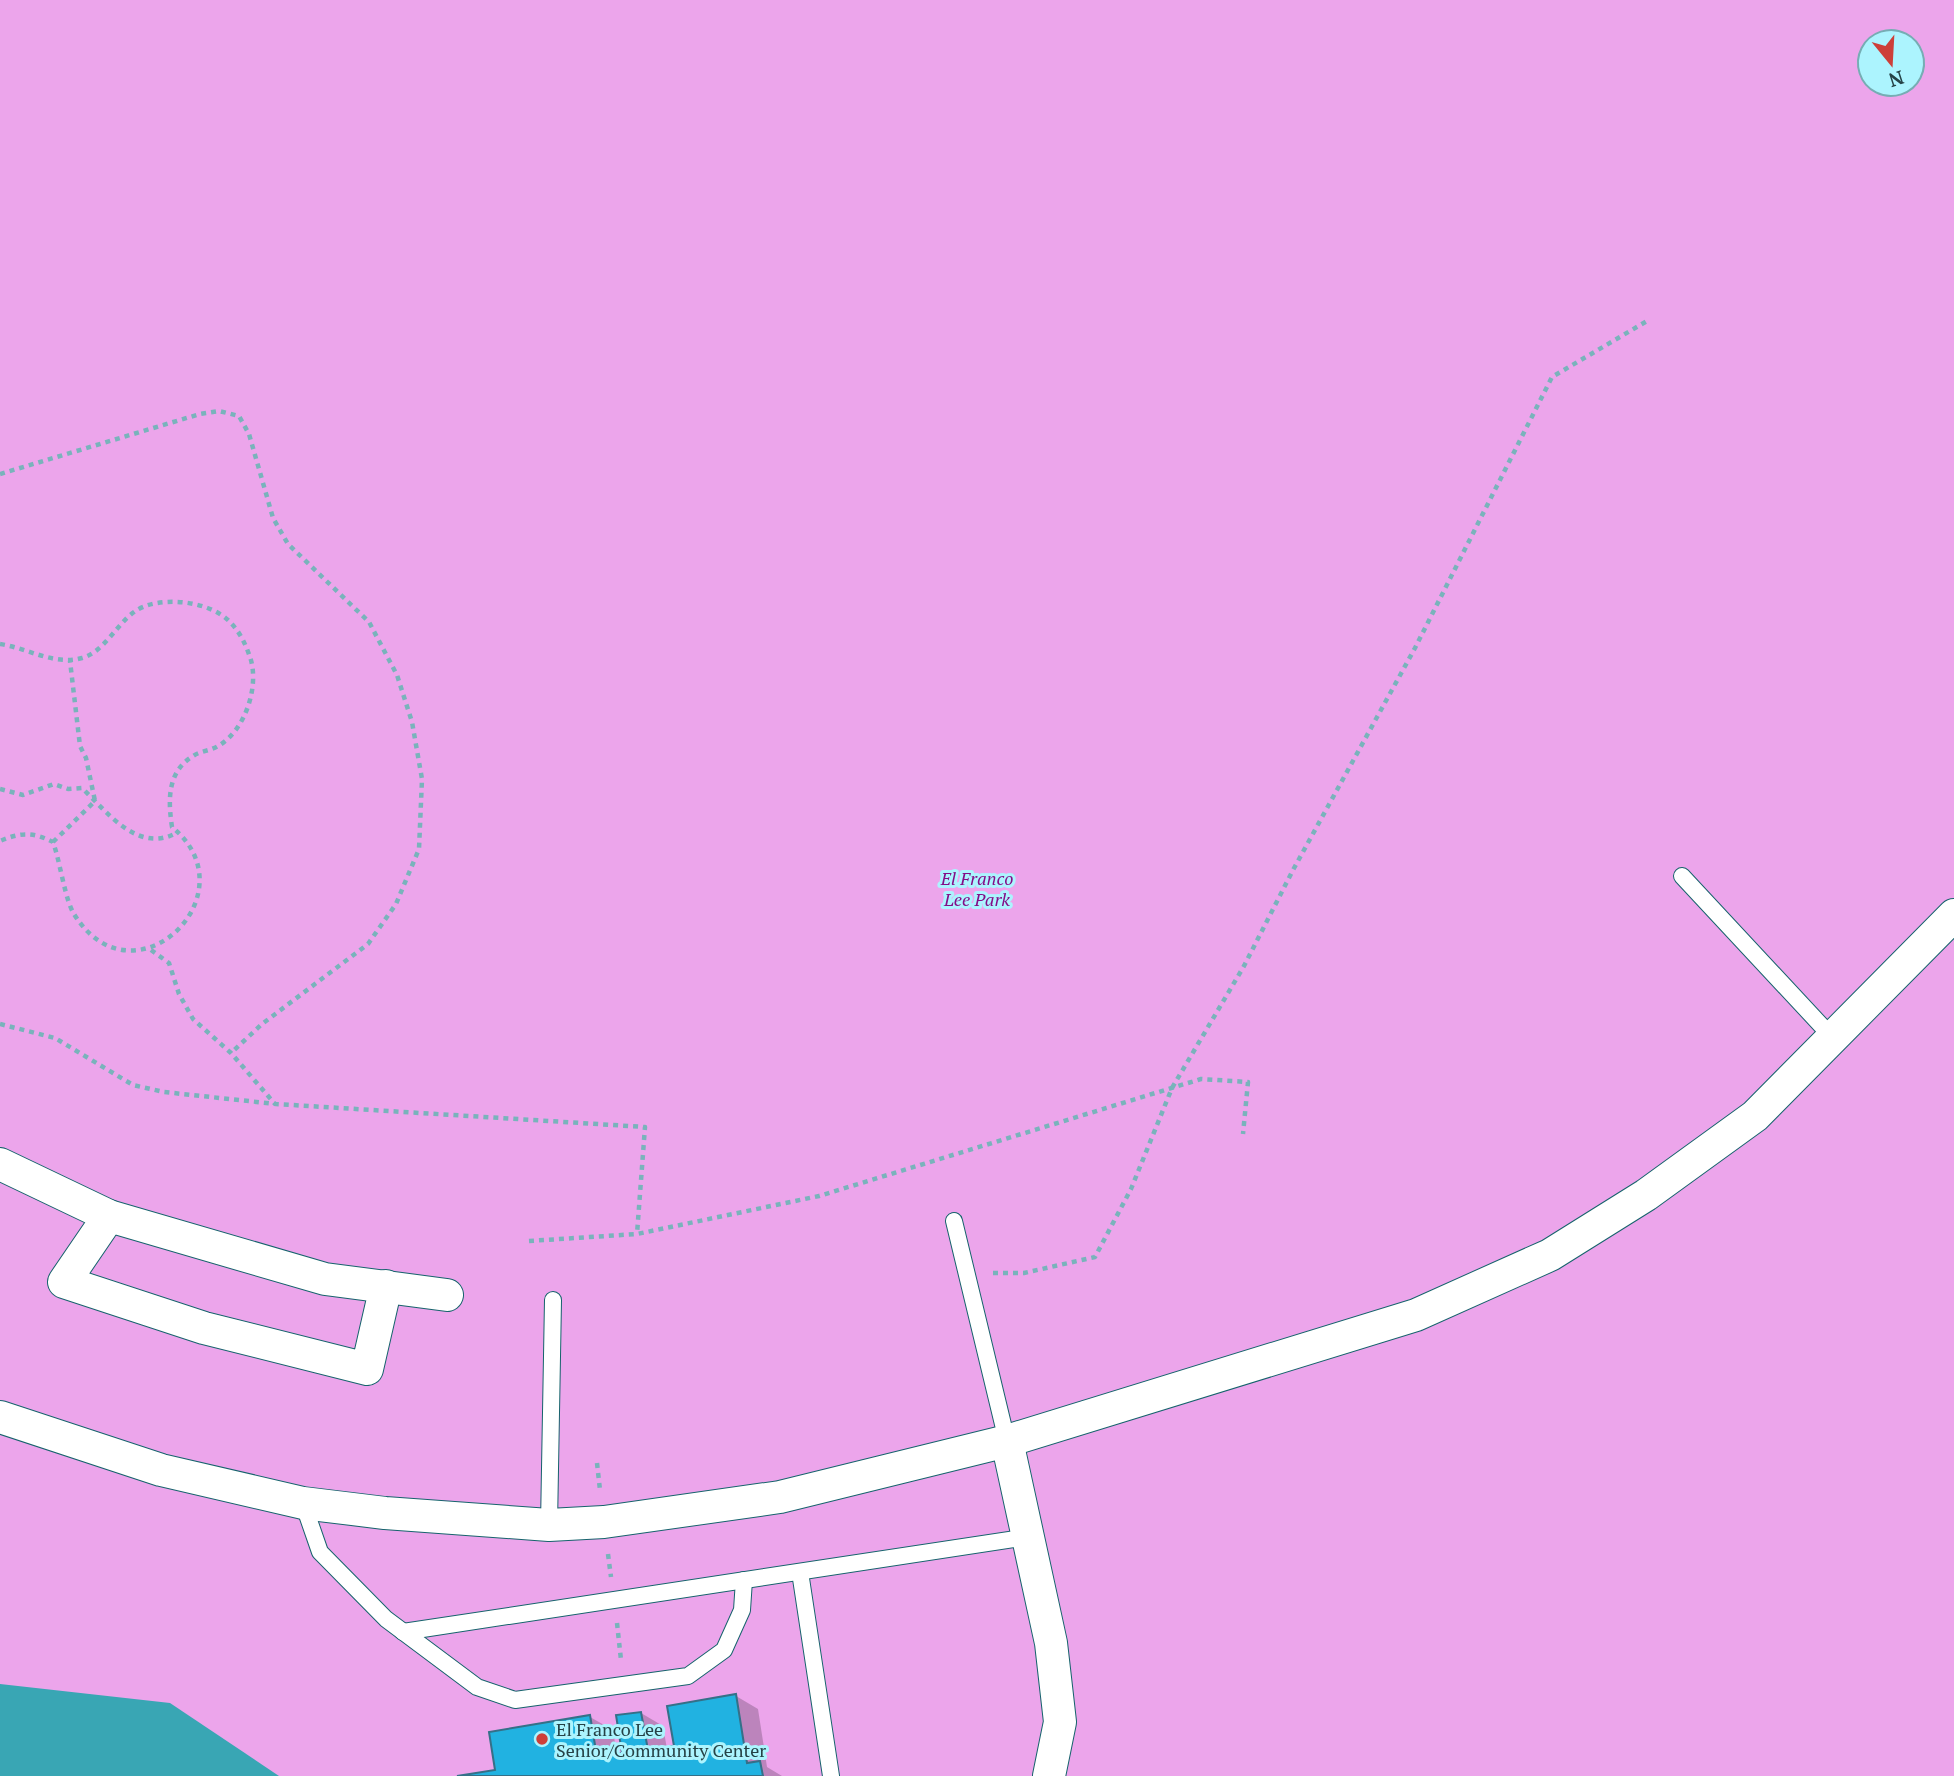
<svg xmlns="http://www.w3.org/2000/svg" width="1954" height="1776" font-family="'PT Serif',serif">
  <rect width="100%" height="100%" fill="#9fe6f0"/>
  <!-- green -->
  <path fill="#eca5eb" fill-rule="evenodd" d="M 0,0 L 1954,0 L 1954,1776 L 0,1776 ZM 1870,42 L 1912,42 L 1912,84 L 1870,84 Z"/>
  <!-- water -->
  <polygon fill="#39a6b4" points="0,1684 170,1703 279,1776 0,1776"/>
  <!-- shadow -->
  <polygon fill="#0003" points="736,1696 758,1709 767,1767 782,1776 468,1776 497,1771 590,1717 613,1730 617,1756 624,1754 641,1713 663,1726 667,1749 676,1748"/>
  <!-- building -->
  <polygon fill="#21b2e1" stroke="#357088" stroke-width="2" points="736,1694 747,1763 760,1761 763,1776 457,1776 495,1770 489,1732 590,1715 597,1757 622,1753 616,1715 641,1712 648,1750 674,1746 667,1706"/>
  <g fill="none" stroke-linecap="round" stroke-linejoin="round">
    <defs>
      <g id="service">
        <polyline points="1682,876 1832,1037"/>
        <polyline points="954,1221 1007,1441"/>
        <polyline points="303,1503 320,1552 386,1619 477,1687 515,1700 688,1676 724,1650 742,1610 744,1580"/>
        <polyline points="549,1525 553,1300"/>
        <polyline points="800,1572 831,1776"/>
        <polyline points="403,1632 1028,1537"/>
      </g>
      <g id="minor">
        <polyline points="0,1164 109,1216 325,1279 447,1295"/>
        <polyline points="109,1216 64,1282 204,1328 367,1369 386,1286"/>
        <polyline points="0,1417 161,1470 303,1503 385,1513 549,1525 604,1522 780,1497 1007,1441 1416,1315 1550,1255 1646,1195 1755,1116 1954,915"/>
        <polyline points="1007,1441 1051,1643 1060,1722 1049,1776"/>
      </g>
    </defs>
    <!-- service casing -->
    <use href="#service" stroke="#16636c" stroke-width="18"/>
    <!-- minor casing -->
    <use href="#minor" stroke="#16636c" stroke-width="34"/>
    <!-- path -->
    <g stroke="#79b3bb" stroke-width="4.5" stroke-dasharray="5 5" stroke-linecap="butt">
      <polyline points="0,474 200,414 219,411 239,416 249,434 273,518 288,544 369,622 397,675 412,722 422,779 419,849 396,904 368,944 262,1024 231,1053"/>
      <path d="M 0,644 C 27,648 55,666 82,658 C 104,652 116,625 134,612 C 157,595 208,600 229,621 C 240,632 245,643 250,657 C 260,686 245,731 218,746 C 210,751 200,751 193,756 C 167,772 168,800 172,827 C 254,894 133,1010 74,914 C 65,900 60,861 53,842 C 33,832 21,832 0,841"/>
      <path d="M 0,789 L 23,795 L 54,784 L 68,789 L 82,788 C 108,813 139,855 178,832"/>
      <polyline points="53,842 95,801 86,758 80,746 70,661"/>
      <polyline points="151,950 169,963 179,994 193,1019 231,1053 275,1104"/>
      <polyline points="0,1024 55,1038 133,1085 164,1092 276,1104 645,1127 637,1234"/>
      <polyline points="529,1241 637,1234 819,1196 1201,1079 1248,1082 1243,1134"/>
      <polyline points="993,1273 1024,1273 1095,1257 1131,1189 1172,1088 1244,966 1293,870 1415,648 1552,377 1647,321"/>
      <polyline points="597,1463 600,1490"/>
      <polyline points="608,1554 611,1577"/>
      <polyline points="617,1623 621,1660"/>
    </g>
    <!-- service -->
    <use href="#service" stroke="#fff" stroke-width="16"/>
    <!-- minor -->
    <use href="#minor" stroke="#fff" stroke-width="32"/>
  </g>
  <!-- markers -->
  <circle fill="#cd3f39" stroke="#acf4fe" stroke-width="2.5" cx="542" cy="1739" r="7"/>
  <g text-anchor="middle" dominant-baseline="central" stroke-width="6" stroke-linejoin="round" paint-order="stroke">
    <!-- park labels -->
    <g font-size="18" font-style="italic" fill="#840d87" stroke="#acf4fe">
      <text x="977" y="878">El Franco<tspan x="977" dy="21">Lee Park</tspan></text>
    </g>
    <!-- poi labels -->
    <g font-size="18" fill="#254246" stroke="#acf4fe" text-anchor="start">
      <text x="556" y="1729">El Franco Lee<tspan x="556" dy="21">Senior/Community Center</tspan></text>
    </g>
  </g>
  <!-- north arrow -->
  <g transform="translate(1891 63) rotate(162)"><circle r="33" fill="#acf4fe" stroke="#76adb4" stroke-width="2"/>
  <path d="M0-5L12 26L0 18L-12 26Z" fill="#cd3f39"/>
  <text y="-10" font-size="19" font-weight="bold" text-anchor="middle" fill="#254246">N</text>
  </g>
</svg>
